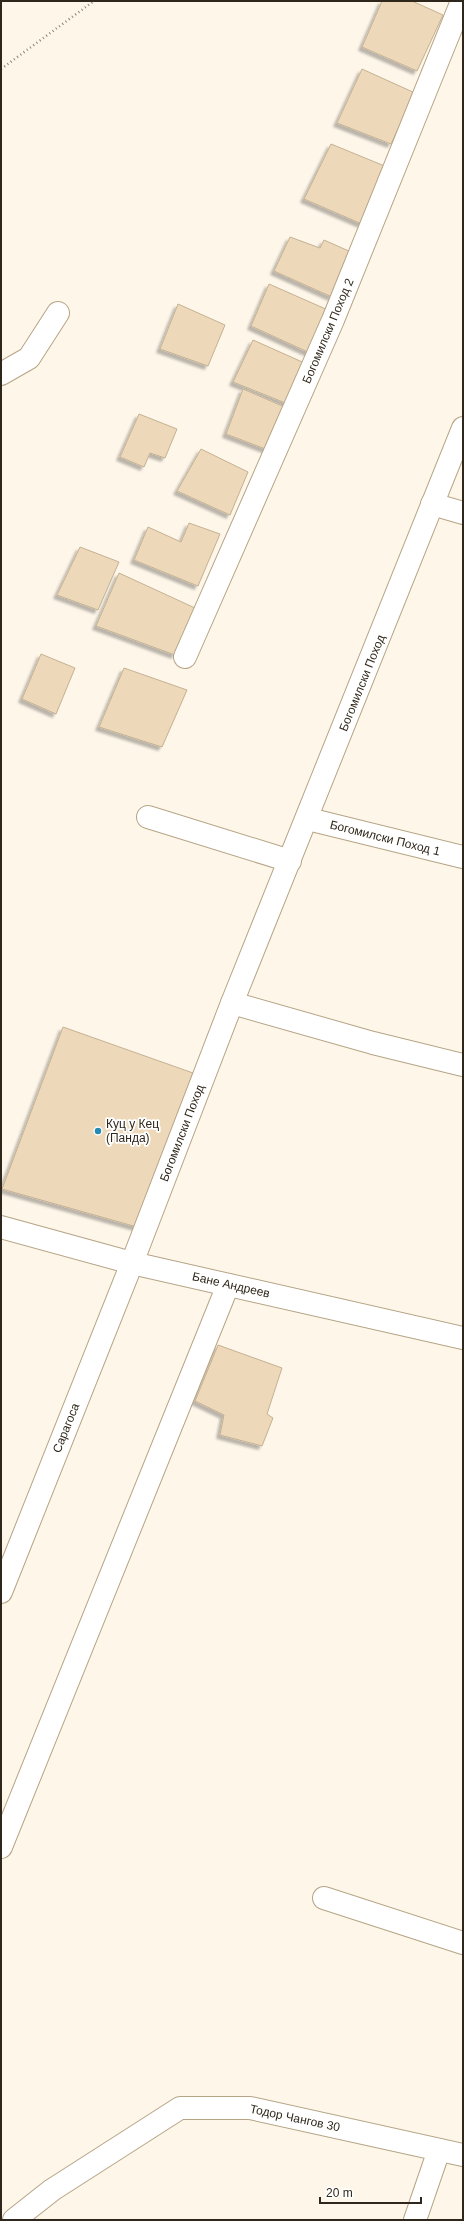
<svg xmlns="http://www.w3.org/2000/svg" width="464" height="2221" font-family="Helvetica,sans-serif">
  <defs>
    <filter id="shadow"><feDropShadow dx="-3.5" dy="3.5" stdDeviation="1" flood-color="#0004"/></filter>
  </defs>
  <rect width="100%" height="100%" fill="#fef6e9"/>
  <!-- building -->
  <g fill="#edd9ba" stroke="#c4b192" filter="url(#shadow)">
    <polygon points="382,1 412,1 443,15 417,71 362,47"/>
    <polygon points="362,69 415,93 391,144 337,123"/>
    <polygon points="331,144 387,167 362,224 304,199"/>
    <polygon points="290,237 320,248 324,240 351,252 332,297 274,271"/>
    <polygon points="269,284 328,310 310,353 251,326"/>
    <polygon points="178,304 225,325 208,366 160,349"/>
    <polygon points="253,340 309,365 293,406 233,382"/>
    <polygon points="243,389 287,408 268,450 226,434"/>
    <polygon points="139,414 177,429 165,458 150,453 144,467 120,457"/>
    <polygon points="201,449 248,472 230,515 177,491"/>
    <polygon points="189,523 220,534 198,586 134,560 148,527 181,542"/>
    <polygon points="80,547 119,562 98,610 57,595"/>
    <polygon points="119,573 195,608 175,655 96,626"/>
    <polygon points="41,654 75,668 56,714 22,699"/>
    <polygon points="124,668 187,690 162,747 99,727"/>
    <polygon points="63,1027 193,1073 137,1227 2,1189"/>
    <polygon points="218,1345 282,1368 267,1414 273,1418 262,1446 220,1435 224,1415 195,1401"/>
  </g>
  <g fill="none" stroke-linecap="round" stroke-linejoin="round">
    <defs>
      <g id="street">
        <polyline points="1,374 29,358 58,313"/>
        <polyline points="432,504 463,513"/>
        <polyline points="185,657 333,320 462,1"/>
        <polyline points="148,817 290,861"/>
        <polyline points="308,819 463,857"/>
        <polyline points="232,1003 373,1043 463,1065"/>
        <polyline points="1,1592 132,1263"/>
        <polyline points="1,1847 228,1285"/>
        <polyline points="324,1898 463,1943"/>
        <polyline points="14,2220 52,2190 180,2108 250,2108 463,2155"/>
        <polyline points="415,2220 439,2150"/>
      </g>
      <g id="secondary">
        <polyline points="1,1227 132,1263 463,1338"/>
        <polyline points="132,1263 232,1003 463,428"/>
      </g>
    </defs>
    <!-- street casing -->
    <use href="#street" stroke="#b6a485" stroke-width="24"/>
    <!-- secondary casing -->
    <use href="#secondary" stroke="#b6a485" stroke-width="24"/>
    <!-- path -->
    <polyline stroke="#8e867a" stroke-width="2.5" stroke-dasharray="1 3" stroke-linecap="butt" points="1,69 94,1"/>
    <!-- street -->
    <use href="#street" stroke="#fff" stroke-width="22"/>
    <!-- secondary -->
    <use href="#secondary" stroke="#fff" stroke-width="22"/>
  </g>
  <!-- markers -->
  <circle fill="#238bb3" stroke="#fff" stroke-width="1.5" cx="98" cy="1131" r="4"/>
  <g text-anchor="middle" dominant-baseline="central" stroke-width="3.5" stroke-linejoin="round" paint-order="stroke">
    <!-- street labels -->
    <g font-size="12" fill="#2f271b" stroke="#fff">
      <text transform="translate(328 331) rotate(-67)">Богомилски Поход 2</text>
      <text transform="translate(362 683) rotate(-68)">Богомилски Поход</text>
      <text transform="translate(385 838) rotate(14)">Богомилски Поход 1</text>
      <text transform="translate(182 1133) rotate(-69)">Богомилски Поход</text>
      <text transform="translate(231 1285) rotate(13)">Бане Андреев</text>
      <text transform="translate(66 1428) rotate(-68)">Сарагоса</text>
      <text transform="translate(295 2118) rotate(12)">Тодор Чангов 30</text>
    </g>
    <!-- poi labels -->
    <g font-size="12" fill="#2f271b" stroke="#fff" text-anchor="start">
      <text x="106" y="1124">Куц у Кец<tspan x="106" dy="14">(Панда)</tspan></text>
    </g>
  </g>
  <!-- border -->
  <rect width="464" height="2221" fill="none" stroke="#2f271b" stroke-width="4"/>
  <!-- scale -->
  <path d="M320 2197v6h101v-6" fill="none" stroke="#2f271b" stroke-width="2"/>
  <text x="326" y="2197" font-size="12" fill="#2f271b" stroke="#ffffff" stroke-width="3" paint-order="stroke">20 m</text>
</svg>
